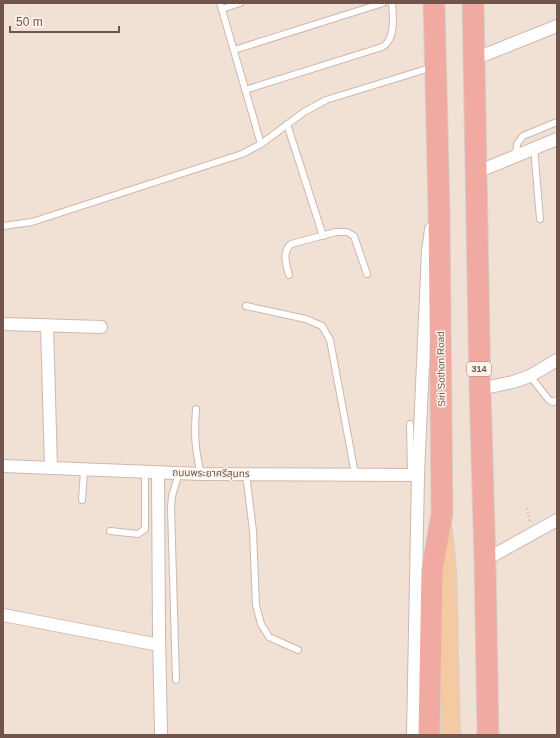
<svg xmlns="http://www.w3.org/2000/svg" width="560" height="738" font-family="Helvetica,'Noto Sans Thai',sans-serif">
  <rect width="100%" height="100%" fill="#faefe5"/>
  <!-- residential -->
  <rect fill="#f1e0d4" x="3" y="3" width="554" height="732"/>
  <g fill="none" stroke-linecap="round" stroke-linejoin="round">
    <defs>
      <g id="lane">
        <polyline points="220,3 261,144"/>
        <polyline points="222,9 240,3"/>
        <polyline points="234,50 383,3"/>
        <path d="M 245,90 L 379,48 C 382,47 386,45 387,43 C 395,33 393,14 392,3"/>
        <polyline points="287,124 323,236"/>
        <polyline points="534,148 540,219"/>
        <polyline points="516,156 517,144 523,136 557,122"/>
        <polyline points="3,226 32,222 242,154 261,144 304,112 326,100 433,67"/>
        <path d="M 289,275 C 286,264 282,252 291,244 L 336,232 L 347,232 L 354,236 L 367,274"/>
        <polyline points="246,306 306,319 322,326 330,340 355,474"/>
        <polyline points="530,376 549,400 553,402 557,400"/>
        <path d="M 196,409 C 194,435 195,449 201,474"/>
        <polyline points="410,424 411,475"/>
        <polyline points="246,474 253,531 256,605 261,624 269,637 298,650"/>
        <polyline points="82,500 84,470"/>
        <polyline points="110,531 138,534 145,529 145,472"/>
        <polyline points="176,680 171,508 172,496 179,473"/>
      </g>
      <g id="street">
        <polyline points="474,59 557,26"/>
        <polyline points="477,172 557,139"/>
        <polyline points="3,324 101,327"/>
        <polyline points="47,325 51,468"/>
        <polyline points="480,389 513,382 530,376 557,360"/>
        <polyline points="3,466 201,474 418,475"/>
        <polyline points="158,472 159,634 161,735"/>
        <polyline points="485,560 557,520"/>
        <polyline points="3,615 159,645"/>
        <polyline points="413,735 418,475 428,251 431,229"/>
      </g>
      <polyline id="primary" points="443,530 447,570 451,735"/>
      <g id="highway">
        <polyline points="473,3 480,389 485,560 488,735"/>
        <polyline points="429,735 432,570 442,514 439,209 434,3"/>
      </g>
    </defs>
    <!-- lane casing -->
    <use href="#lane" stroke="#cdb8af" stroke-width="8"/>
    <!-- street casing -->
    <use href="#street" stroke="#cdb8af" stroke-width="14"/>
    <!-- primary casing -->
    <use href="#primary" stroke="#d7cfcd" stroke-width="20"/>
    <!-- highway casing -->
    <use href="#highway" stroke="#d7cfcd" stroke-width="23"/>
    <!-- path -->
    <polyline stroke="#d2aea2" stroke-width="2.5" stroke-dasharray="1 3" stroke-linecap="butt" points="527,508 530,521"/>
    <!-- lane -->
    <use href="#lane" stroke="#fff" stroke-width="6"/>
    <!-- street -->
    <use href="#street" stroke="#fff" stroke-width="12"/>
    <!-- primary -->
    <use href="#primary" stroke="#f4caa3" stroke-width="18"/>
    <!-- highway -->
    <use href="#highway" stroke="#f0aaa1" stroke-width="21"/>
  </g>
  <g text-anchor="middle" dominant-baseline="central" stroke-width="3" stroke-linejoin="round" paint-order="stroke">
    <!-- shield labels -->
    <rect fill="#fdf4eb" stroke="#9b847c" stroke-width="1" x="467" y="362" width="24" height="14" rx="3"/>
    <g font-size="9" font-weight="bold" fill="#71544c">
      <text x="479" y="369">314</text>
    </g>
    <!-- street labels -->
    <g font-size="10" fill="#71544c" stroke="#fdf4eb">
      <text transform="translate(441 369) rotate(-91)">Siri Sothon Road</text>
      <text transform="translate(211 473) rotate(1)">ถนนพระยาศรีสุนทร</text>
    </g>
  </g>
  <!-- border -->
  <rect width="560" height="738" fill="none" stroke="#71544c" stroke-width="8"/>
  <!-- scale -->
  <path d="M10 26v6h109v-6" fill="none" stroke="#71544c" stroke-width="2"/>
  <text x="16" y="26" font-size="12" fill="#71544c" stroke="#fdf4eb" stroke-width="3" paint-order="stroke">50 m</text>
</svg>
